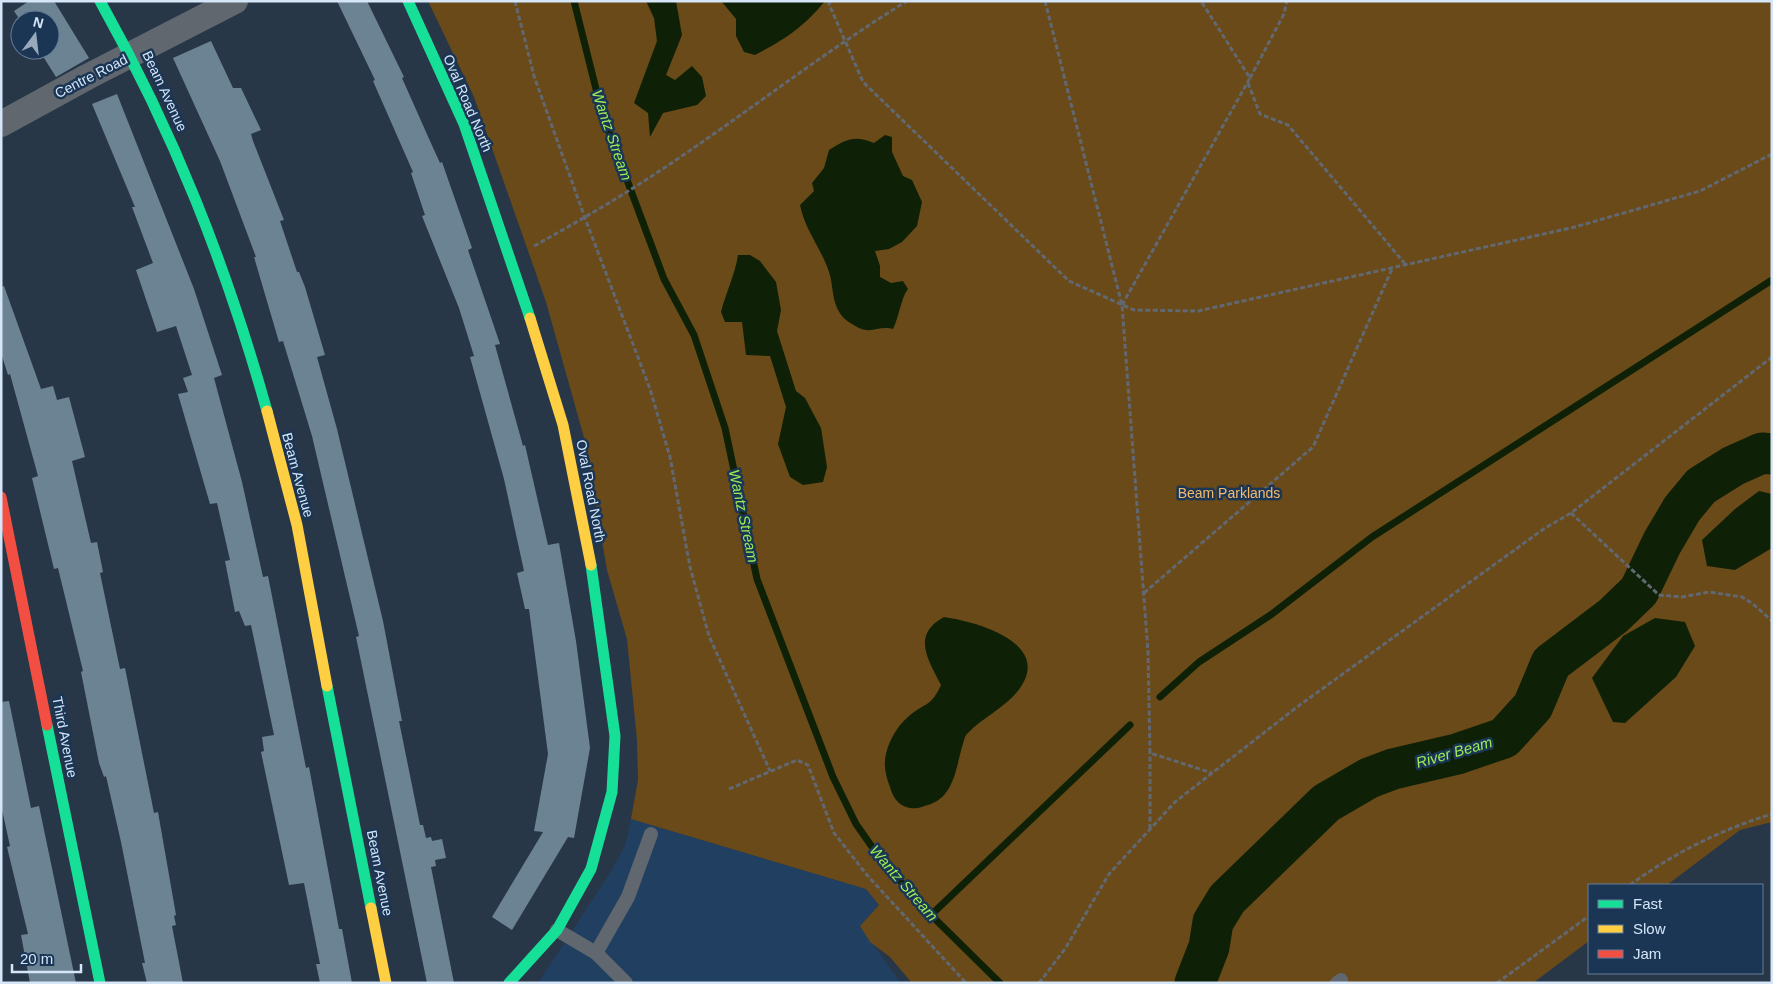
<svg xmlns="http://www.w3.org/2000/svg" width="1773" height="984" font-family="Arial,sans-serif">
  <rect width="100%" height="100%" fill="#283748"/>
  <!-- built -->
  <polygon fill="#203f61" points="631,819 866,889 879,905 860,926 901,983 538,983 608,876 625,846"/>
  <!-- green -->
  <polygon fill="#6a4a18" points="428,1 1772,1 1772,822 1740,830 1667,885 1589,885 1589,941 1533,983 912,983 890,957 870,942 860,926 879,905 866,889 631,819 638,780 637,740 627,639 607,570 585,441 546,302 474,97"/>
  <!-- water -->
  <g fill="#0e2106">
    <polygon points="646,1 676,1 682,35 666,75 675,80 692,66 702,77 706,96 697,105 663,113 650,137 648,113 634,103 657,41 654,18"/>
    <path d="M 724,1 L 825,1 C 804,27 784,40 755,55 L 744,52 L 736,36 L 736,19 L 722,2 Z"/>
    <path d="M 885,135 L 892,137 L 892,152 L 903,176 L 912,180 L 922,202 L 917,226 L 902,242 L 889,249 L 875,251 L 880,266 L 880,277 L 891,283 L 903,281 L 908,289 C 901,298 899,317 893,329 C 878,325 872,335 857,327 C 852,324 845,320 842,316 C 831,302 834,287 829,272 C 821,248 805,230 800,205 L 814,191 L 812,183 L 824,168 L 829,150 C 847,139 854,135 874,143 Z"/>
    <path d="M 738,255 L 750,255 L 760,261 L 776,282 L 781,310 L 777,331 L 796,391 L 805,398 L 821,428 L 827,467 L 823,482 L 803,485 L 790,477 L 778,444 L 786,407 L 770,356 L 746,355 L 742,322 L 725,322 L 721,312 C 726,292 735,275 738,255 Z"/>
    <polygon points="1759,491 1772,494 1772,548 1735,570 1707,566 1702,540 1735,509"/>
    <path d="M 944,617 C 978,622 1056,644 1017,692 C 1004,708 982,718 968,733 C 964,736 964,742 962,747 C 956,768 954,795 931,804 C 921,807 916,810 906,807 C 897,804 892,795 890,787 C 886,777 883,765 886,754 C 889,740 898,725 909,716 C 926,702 931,707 941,685 C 928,659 911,635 944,617 Z"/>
    <polygon points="1655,618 1685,622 1695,646 1676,677 1625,723 1613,722 1592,678 1623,636"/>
  </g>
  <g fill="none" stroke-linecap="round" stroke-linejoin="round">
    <!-- stream -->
    <g stroke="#0e2106" stroke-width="7">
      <polyline points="574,1 602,113 664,279 694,335 725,428 757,579 833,777 856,824 882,861 931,915 1000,983"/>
      <polyline points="1160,697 1199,662 1272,614 1372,537 1772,280"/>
      <polyline points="931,915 1130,725"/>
    </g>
    <!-- river -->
    <polyline stroke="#0e2106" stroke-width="41" points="1195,983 1209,947 1213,922 1227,899 1326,803 1369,778 1393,769 1457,754 1504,738 1533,706 1551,663 1613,616 1639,591 1662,543 1682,509 1701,486 1733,466 1762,453 1772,454"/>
  </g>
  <!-- building -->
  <g fill="#6c8393">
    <polygon points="29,1 54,1 89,58 56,77 39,50 50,50 50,20 20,20 14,11"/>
    <polygon points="337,1 367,1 404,77 402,78 430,141 440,163 442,162 472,248 468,250 500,344 495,345 523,446 525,445 548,545 559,543 576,641 590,748 574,838 568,837 512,930 492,917 543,832 534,831 548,754 529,609 525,609 517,573 524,571 504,479 470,357 474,356 459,308 422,216 425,215 411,173 413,172 373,81 375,80"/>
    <polygon points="211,41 233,88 241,88 261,130 251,134 253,141 284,220 280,221 297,272 299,272 305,287 325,355 317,357 337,429 383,621 402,721 399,721 420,825 423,825 426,838 431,837 432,841 442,839 446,858 435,860 436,866 431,867 454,983 427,983 356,637 359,636 312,436 283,341 279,342 254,257 256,257 220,161 173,58"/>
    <polygon points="117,94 194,289 222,375 214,378 242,482 263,577 268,576 306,768 309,767 339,929 342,929 352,983 320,983 316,964 320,964 304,883 289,885 261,752 264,751 262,737 274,735 251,625 245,626 239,611 235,612 225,561 230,560 217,503 210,504 178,394 188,392 183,378 192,375 176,326 157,332 136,270 153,263 132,207 135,207 92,104"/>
    <polygon points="4,286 41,389 53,386 57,400 69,397 85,457 72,461 91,543 97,542 103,572 100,573 111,626 120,669 125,668 154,813 158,812 176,915 174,916 176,925 172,926 183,983 147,983 142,963 145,963 121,842 106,776 104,777 99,763 81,672 83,671 58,568 54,569 32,478 38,476 10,374 8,375 1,353 1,287"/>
    <polygon points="9,701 31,808 39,806 76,983 30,983 21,935 28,934 7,847 10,846 1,805 1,702"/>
  </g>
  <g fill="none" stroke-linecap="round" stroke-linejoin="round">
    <!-- path -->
    <g stroke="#616871" stroke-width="3" stroke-dasharray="5 2.5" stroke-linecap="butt">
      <polyline points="515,1 534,76 585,218 650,389 670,457 690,567 709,636 770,771"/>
      <polyline points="831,1 829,4 863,82 1069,281 1134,310 1198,311 1575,227 1700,191 1772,154"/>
      <polyline points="1045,1 1122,305 1148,652 1150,753 1212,773"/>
      <polyline points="1250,78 1284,14 1287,1"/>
      <polyline points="1248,83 1260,114 1288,125 1406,265"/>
      <path d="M 534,246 C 579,221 624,195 667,166 C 748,112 824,52 907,1"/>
      <polyline points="1122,305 1250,78 1201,1"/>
      <polyline points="1571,513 1659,595 1682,597 1709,592 1742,597 1753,604 1772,621"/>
      <polyline points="1144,593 1313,447 1392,269"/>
      <polyline points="729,789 797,760 808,765 834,833 867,875 966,983"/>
      <polyline points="1150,829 1150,753"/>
      <path d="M 1630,885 C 1672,854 1722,829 1772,814"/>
      <polyline points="1039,983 1065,949 1109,874 1175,802 1297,707 1545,528 1571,513 1772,357"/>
      <polyline points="1497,983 1589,916"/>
    </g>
    <!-- lane -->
    <g stroke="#60676e" stroke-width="14">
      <polyline points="557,930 596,953 626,983"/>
      <polyline points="596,953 628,897 651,834"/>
      <polyline points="1337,983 1341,980"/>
    </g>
    <!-- street -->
    <polyline stroke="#60676e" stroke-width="26" points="1,124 87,77 235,1"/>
    <!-- fast -->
    <g stroke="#16e098" stroke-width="11">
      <path d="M 100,1 C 174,133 226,265 267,411"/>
      <polyline points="408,1 464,124 530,318"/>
      <polyline points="327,686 371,908"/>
      <polyline points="47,725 100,983"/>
      <polyline points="509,983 557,930 591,869 612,792 615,736 591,565"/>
    </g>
    <!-- slow -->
    <g stroke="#ffcf43" stroke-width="11">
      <polyline points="530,318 563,425 591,565"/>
      <polyline points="267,411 297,525 327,686"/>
      <polyline points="371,908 386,983"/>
    </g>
    <!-- jam -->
    <polyline stroke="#f24e42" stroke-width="11" points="1,497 47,725"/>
  </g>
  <g text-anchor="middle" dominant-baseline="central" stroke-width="5" stroke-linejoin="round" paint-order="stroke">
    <!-- street labels -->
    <g font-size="14" fill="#d5e6f9" stroke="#1b3655">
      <text transform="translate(91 76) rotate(-27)">Centre Road</text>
      <text transform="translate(165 91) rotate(65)">Beam Avenue</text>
      <text transform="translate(468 103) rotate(67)">Oval Road North</text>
      <text transform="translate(298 475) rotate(75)">Beam Avenue</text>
      <text transform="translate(591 491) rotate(79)">Oval Road North</text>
      <text transform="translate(65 737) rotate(79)">Third Avenue</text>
      <text transform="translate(380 873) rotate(79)">Beam Avenue</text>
    </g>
    <!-- park labels -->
    <g font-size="14" fill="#f6ba6a" stroke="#1b3655">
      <text x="1229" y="493">Beam Parklands</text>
    </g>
    <!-- water labels -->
    <g font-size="15" font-style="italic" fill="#9cec53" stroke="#1b3655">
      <text transform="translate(612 135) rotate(71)">Wantz Stream</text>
      <text transform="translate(744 516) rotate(78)">Wantz Stream</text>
      <text transform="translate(1454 752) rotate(-16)">River Beam</text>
      <text transform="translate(904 883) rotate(49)">Wantz Stream</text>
    </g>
  </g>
  <!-- border -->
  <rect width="1773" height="984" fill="none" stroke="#d5e6f9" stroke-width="5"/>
  <!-- legend -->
  <rect x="1588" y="884" width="175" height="90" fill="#1b3655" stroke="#657c97"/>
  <rect x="1598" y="900" width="25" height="8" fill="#16e098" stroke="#657c97"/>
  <text x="1633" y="909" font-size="15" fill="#d5e6f9">Fast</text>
  <rect x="1598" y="925" width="25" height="8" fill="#ffcf43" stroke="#657c97"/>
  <text x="1633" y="934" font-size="15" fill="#d5e6f9">Slow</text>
  <rect x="1598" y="950" width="25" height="8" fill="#f24e42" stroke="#657c97"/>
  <text x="1633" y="959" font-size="15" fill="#d5e6f9">Jam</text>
  <!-- north arrow -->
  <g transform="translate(35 35) rotate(15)"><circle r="24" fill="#1b3655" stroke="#657c97"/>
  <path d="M0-4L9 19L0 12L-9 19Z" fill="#98a9bb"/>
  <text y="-8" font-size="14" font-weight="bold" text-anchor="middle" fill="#d5e6f9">N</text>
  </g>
  <!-- scale -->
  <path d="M12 964v8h69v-8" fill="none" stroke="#d5e6f9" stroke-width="2.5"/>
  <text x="20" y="964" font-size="15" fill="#d5e6f9" stroke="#1b3655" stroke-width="4" paint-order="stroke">20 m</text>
</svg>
